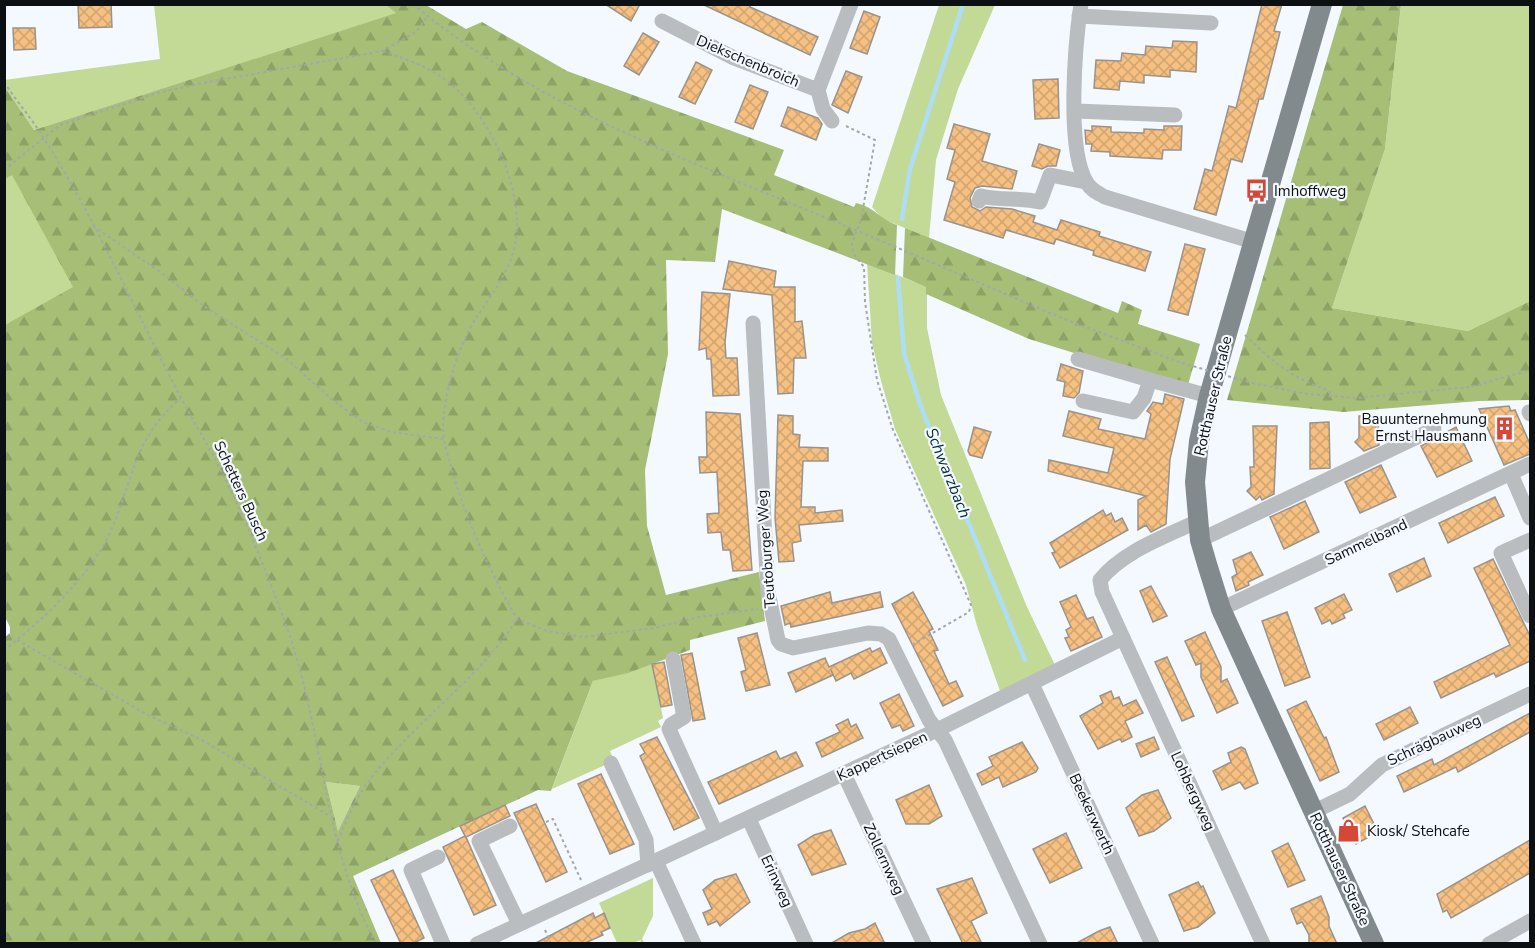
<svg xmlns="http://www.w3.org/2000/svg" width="1535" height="948" font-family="'Nunito Sans',sans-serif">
  <defs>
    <pattern id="forest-firs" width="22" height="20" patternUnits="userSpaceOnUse" patternTransform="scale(1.5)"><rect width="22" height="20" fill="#a6be76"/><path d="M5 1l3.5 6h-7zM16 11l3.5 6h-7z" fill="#8ea265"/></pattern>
    <pattern id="building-cross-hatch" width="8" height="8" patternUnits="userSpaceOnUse" patternTransform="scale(1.5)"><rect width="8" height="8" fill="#f5c081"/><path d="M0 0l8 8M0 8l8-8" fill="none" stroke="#d1a46e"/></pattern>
  </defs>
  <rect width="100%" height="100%" fill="#f4f9ff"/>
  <!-- green -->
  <g fill="#c2da95">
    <polygon points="386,4 397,13 34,130 5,87 4,80 160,59 154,5"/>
    <polygon points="939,5 995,5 958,89 936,160 929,238 883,219 872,207"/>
    <polygon points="1401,5 1530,5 1530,301 1468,331 1332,308 1385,149"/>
    <polygon points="12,174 99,310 5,365 5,179"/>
    <polygon points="867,263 927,287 927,328 941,395 1027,607 1055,665 1000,691 977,626 966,585 895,429 881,381 872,343"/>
    <polygon points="652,664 663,718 658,721 661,727 610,751 614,761 552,789 593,681"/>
    <polygon points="326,782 360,786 338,831"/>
    <polygon points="653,878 653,916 642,939 644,943 640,943 641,940 633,943 617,943 599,903"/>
  </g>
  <!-- forest -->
  <g fill="url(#forest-firs)" fill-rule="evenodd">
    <path d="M 386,5 L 426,5 L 466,29 L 482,22 L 567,71 L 784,150 L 774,175 L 854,207 L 856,203 C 876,208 878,218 897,225 L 895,275 L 722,209 L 715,262 L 666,260 L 668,354 L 645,470 L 647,526 L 666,595 L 759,572 L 765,621 L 690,640 L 690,650 L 628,673 L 593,681 L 551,791 L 538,790 L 353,876 L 381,943 L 5,943 L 4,638 L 10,633 L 10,627 L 5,617 L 5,325 L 73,287 L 12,175 L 5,179 L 5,87 L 34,130 L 396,13 ZM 326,782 L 360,786 L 338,831 Z"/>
    <polygon points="1343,5 1401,5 1385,149 1332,308 1468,331 1530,301 1530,400 1479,401 1343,412 1227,400"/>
    <polygon points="905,228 1118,313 1122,301 1142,310 1138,324 1200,344 1187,388 1029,339 926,294 926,287 903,277"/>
  </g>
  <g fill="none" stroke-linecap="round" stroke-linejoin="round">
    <!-- stream -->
    <g stroke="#aedef6" stroke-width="4.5">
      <polyline points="902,219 910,169 963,4"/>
      <polyline points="898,278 904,353 921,407 1025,660"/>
    </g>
  </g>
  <!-- building -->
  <g fill="url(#building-cross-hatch)" stroke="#99938c" stroke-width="1.5">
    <polygon points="78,4 111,4 112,27 79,28"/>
    <polygon points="605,4 640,4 631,21"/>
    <polygon points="702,4 751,4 750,7 818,37 810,55"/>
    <polygon points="1262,4 1282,4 1274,31 1280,32 1263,99 1259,99 1242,162 1231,159 1216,215 1194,209 1205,169 1212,171 1229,106 1236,108"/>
    <polygon points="864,11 880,17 867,54 850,48"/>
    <polygon points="13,28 35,28 36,49 14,50"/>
    <polygon points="643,33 659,42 639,75 624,66"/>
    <polygon points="1173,41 1197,42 1196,72 1170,70 1170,77 1144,75 1144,83 1120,81 1119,90 1094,88 1096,60 1121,61 1122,53 1145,55 1146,46 1172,48"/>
    <polygon points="696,62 712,70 695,104 679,97"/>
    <polygon points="846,71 862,77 848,113 832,105"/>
    <polygon points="1058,79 1059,118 1035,119 1033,80"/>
    <polygon points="750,85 768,92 753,129 735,122"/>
    <polygon points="788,107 818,118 822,124 816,140 781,126"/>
    <polygon points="954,124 990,134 982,161 1017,171 1012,189 982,186 975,188 970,198 972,207 980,211 986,207 1012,209 1035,216 1033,222 1057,230 1061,220 1100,232 1099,236 1151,252 1145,271 1093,255 1094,251 1056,239 1054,244 1006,230 1003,238 944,220 955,182 947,179 955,150 947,148"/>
    <polygon points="1092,126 1111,127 1111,132 1144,133 1144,129 1164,130 1164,126 1182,126 1181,150 1163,150 1162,159 1110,156 1110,152 1091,151 1092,144 1086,144 1085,130 1092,131"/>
    <polygon points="1039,144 1060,150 1056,166 1048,166 1042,169 1032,166"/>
    <polygon points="1185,244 1205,249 1188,315 1168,310"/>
    <polygon points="729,261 776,271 774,287 795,287 795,322 802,321 806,358 794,358 793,393 778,394 772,295 723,289"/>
    <polygon points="702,292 730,294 725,342 726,358 737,358 739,395 713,396 711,359 707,359 706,348 699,350"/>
    <polygon points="1061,364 1083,371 1079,393 1074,398 1063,396 1065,382 1057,380"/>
    <polygon points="1165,394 1184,399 1170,459 1166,524 1151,532 1146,525 1138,530 1138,500 1146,496 1048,471 1049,460 1108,473 1114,448 1063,436 1069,411 1101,419 1098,429 1145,439 1151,414 1147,411 1153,402 1163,404"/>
    <polygon points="1509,406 1511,411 1515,410 1530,444 1530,454 1504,465 1479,409"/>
    <polygon points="706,412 740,414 752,570 733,571 730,550 723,550 721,532 708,533 707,514 719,513 717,472 700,473 699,457 707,457"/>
    <polygon points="778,415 793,416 793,434 800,435 799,447 828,448 828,461 803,461 801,507 815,507 815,513 842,510 843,521 799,525 801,541 792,543 794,561 779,562 775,518"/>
    <polygon points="1378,415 1379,445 1364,451 1355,442 1359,438 1359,416"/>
    <polygon points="1329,422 1330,468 1310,469 1310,423"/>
    <polygon points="1253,426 1277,426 1274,494 1262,500 1260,496 1256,500 1247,491 1251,487 1250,467 1254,467"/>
    <polygon points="974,427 991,432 982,458 970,455 968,451"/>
    <polygon points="1456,427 1472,461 1437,477 1421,446"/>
    <polygon points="1381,465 1396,497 1360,513 1345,482"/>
    <polygon points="1495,497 1504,516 1448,543 1439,523"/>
    <polygon points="1305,501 1319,532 1284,549 1270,517"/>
    <polygon points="1103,510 1106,516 1111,513 1115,522 1122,518 1128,530 1060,568 1052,553 1055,552 1050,543"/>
    <polygon points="1251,552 1263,575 1248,582 1249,585 1236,591 1232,577 1237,574 1233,560"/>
    <polygon points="1424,558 1431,576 1397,592 1389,574"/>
    <polygon points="1493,559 1530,636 1530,661 1496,677 1494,673 1441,698 1434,682 1510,645 1474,568"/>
    <polygon points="1151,586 1167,616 1153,622 1140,591"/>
    <polygon points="830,592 832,603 880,592 883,607 791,627 790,623 785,625 781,606"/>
    <polygon points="913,592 933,629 929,631 938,650 934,651 949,684 956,681 963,696 943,706 892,604"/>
    <polygon points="1344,594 1352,610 1343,614 1345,618 1332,624 1330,620 1322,624 1315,608"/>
    <polygon points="1076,595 1087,619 1093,617 1102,637 1071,651 1065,638 1069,637 1066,630 1071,627 1060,602"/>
    <polygon points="1287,612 1310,677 1285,686 1262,621"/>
    <polygon points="1205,632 1221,667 1221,682 1227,679 1238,703 1217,713 1201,677 1201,663 1196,665 1185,641"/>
    <polygon points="757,633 770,685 746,691 741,672 746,670 738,638"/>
    <polygon points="870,648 872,652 880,648 887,663 854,679 851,673 836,681 831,670 833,675 796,692 788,673 825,658 829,667"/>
    <polygon points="692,653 705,719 693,721 681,655"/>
    <polygon points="1167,657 1194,716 1182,721 1155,662"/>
    <polygon points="664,662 672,705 661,707 652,664"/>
    <polygon points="1111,691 1114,699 1119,697 1123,706 1136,700 1143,713 1125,721 1132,737 1122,742 1120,739 1098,749 1080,716 1103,703 1100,696"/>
    <polygon points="899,694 914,726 903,731 900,725 892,728 880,703"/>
    <polygon points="1306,701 1324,738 1326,737 1339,772 1320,781 1287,710"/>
    <polygon points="1410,707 1418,723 1384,740 1376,724"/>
    <polygon points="1530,713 1530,732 1458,772 1456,767 1404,792 1397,776 1432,759 1434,765"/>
    <polygon points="848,719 851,727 856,724 863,738 822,757 816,743 840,732 836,725"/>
    <polygon points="657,737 699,818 674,830 640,756 645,753 640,744"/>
    <polygon points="1154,737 1159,749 1141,757 1136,744"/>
    <polygon points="1022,742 1038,768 1036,772 1003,787 999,777 982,785 977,774 993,766 989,757"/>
    <polygon points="1241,747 1245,749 1258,783 1245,789 1240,782 1222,790 1213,771 1231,762 1228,753"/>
    <polygon points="776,751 780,759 796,752 803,766 719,804 708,782"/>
    <polygon points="601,774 634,844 610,854 578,784"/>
    <polygon points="929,785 942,816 929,824 906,824 896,800"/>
    <polygon points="1158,790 1171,818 1154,831 1139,836 1126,808 1142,795"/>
    <polygon points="536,804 567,872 546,882 514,813"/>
    <polygon points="505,805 510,816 466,837 496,905 474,915 443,847 465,836 460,826"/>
    <polygon points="1365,806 1378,832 1356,844 1343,818"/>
    <polygon points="831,830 846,864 812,875 798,845 814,835"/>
    <polygon points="1066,833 1082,868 1050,883 1033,849"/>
    <polygon points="1530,840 1530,873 1451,918 1447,910 1443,912 1437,894"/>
    <polygon points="1288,843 1305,880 1288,887 1272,851"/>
    <polygon points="393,870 424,938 412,944 401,944 371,880"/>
    <polygon points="736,874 750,902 720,926 717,921 708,925 703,913 712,909 703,890 715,880"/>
    <polygon points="972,878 987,913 971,921 982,944 963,944 937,889"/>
    <polygon points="1198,882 1201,887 1203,886 1215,913 1198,927 1184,931 1169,895"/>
    <polygon points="1321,896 1329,917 1329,926 1337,944 1309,944 1309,935 1302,922 1297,924 1291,909"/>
    <polygon points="593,913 595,918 604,913 610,928 601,932 603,935 583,944 534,944"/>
    <polygon points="875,923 885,944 830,944 849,933 865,929"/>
    <polygon points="1110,927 1118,944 1075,944 1099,931"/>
  </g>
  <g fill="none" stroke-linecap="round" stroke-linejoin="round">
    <!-- path -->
    <g stroke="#a3a7ac" stroke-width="2" stroke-dasharray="3 3" stroke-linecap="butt">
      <path d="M 413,4 C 537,108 696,163 843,225"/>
      <path d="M 383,51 C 406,59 429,67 448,82 C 492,116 531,201 512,256 C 504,279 489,298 476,318 C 457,348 443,396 443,430 C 443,444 449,457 452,470 C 467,522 490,572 517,619 L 547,631 L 584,637 L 654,628 L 699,617 L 758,609"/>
      <path d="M 4,82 C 17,102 33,120 45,140 C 95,219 133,306 176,388 C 189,414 204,438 217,463 C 244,515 266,570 286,625 C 324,729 322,844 376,944"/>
      <polyline points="846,126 875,140 861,220 852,243 853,253 864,267 865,302 877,380 893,430 971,605 969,612 910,646"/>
      <polyline points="4,170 60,125 157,93 203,83 383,51 416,32 427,17"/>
      <polyline points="93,226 166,276 202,305 288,360 330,398 363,422 391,432 443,439"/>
      <polyline points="877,239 1064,319 1182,363"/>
      <path d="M 1245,335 C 1275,364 1290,376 1329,391 L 1331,396"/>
      <polyline points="1252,383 1307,394 1356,398 1470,387 1530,370"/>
      <polyline points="17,640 148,715 200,739 330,816"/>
      <path d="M 4,650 C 38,625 89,576 107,539 C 134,484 130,441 181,398"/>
      <polyline points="546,822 553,819 581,880"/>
      <path d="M 338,841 C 347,819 356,796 372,777 C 416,721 478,680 517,619"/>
      <polyline points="545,930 551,944"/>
    </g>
    <!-- minor -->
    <g stroke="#b9bdbf" stroke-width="15">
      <path d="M 1081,4 C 1075,44 1066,151 1087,183 C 1091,190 1098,193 1105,197 L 1254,242"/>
      <polyline points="1079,16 1211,23"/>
      <polyline points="662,21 734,58 818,90 851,4"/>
      <polyline points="818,90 823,109 832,121"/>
      <polyline points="1076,111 1175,115"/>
      <path d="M 979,201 L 981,196 C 1001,201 1020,197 1040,202 L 1050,175 L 1086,182"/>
      <polyline points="753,323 768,592 778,640 781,644 793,648 868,633 881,634 889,639 929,720 945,740 1040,944"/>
      <polyline points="1078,359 1150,380"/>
      <polyline points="1083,401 1133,412 1144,398 1150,380 1209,396"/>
      <polyline points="1529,412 1530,414"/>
      <polyline points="1511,474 1530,518"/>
      <path d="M 1198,521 C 1165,537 1123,551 1100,580 L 1102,592 L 1263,944"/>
      <polyline points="1200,540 1434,429"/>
      <polyline points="1530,540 1501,553 1530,616"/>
      <polyline points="1221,609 1530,464"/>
      <polyline points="673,659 684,717 671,725 669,729 716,833"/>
      <polyline points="1032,684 1152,944"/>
      <polyline points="611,763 646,840 648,865"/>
      <polyline points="844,774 924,944"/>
      <polyline points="1313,812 1350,794 1382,765 1530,694"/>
      <polyline points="749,819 806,944"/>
      <polyline points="510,826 479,841 519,924"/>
      <polyline points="438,857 411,870 443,944"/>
      <polyline points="656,861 694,944"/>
      <polyline points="477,944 937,730 1123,638"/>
      <polyline points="1489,944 1530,921"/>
    </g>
    <!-- major -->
    <polyline stroke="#838a8e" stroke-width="20" points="1322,4 1209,396 1199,441 1195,482 1200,540 1207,564 1221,609 1374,944"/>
    <!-- path-bridge -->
    <g stroke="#a3a7ac" stroke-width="2" stroke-dasharray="3 3" stroke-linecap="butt">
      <polyline points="843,225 877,239"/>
      <polyline points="1182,363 1252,383"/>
    </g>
  </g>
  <!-- icons -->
  <defs>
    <symbol id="bus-bare" viewBox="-9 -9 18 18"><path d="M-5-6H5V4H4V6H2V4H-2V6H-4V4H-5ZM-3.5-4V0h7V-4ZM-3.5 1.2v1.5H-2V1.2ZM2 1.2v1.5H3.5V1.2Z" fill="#d54838" stroke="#f4f9ff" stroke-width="2.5" paint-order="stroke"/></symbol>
    <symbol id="building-bare" viewBox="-9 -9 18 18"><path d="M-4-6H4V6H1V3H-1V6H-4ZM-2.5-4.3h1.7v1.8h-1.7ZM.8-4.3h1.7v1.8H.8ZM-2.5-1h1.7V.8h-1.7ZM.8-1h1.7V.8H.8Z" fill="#d54838" stroke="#f4f9ff" stroke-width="2.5" paint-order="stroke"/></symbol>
    <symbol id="shop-bare" viewBox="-9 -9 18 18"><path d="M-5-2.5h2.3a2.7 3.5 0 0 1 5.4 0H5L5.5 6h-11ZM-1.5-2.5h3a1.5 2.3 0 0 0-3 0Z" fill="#d54838" stroke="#f4f9ff" stroke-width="2.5" paint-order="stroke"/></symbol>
  </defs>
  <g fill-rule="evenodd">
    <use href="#bus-bare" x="1240" y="174" width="33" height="33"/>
    <use href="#building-bare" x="1488" y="412" width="33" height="33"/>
    <use href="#shop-bare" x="1332" y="814" width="33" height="33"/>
  </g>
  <g text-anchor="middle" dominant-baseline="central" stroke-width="4.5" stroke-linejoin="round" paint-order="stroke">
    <!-- street labels -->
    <g font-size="15" fill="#0d1012" stroke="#f4f9ff">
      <text transform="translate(748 61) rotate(23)">Diekschenbroich</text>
      <text transform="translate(1213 396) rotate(-77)">Rotthauser Straße</text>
      <text transform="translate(241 491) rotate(65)">Schetters Busch</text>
      <text transform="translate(1366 542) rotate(-25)">Sammelband</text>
      <text transform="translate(766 549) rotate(-94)">Teutoburger Weg</text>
      <text transform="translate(1434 740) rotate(-25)">Schrägbauweg</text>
      <text transform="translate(882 756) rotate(-25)">Kappertsiepen</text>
      <text transform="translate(1193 791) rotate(65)">Lohbergweg</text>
      <text transform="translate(1092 814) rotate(65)">Beekerwerth</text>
      <text transform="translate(884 859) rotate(65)">Zollernweg</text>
      <text transform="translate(1340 869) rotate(65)">Rotthauser Straße</text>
      <text transform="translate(777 881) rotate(65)">Erinweg</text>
    </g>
    <!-- poi labels -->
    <g font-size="15" fill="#0d1012" stroke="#f4f9ff" text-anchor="start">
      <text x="1274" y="191">Imhoffweg</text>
      <text x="1487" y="419" text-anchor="end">Bauunternehmung<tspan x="1487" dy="17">Ernst Hausmann</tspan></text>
      <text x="1367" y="831">Kiosk/ Stehcafe</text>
    </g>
    <!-- water labels -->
    <g font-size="16" font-style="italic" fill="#042d3e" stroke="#f4f9ff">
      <text transform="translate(948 473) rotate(68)">Schwarzbach</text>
    </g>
  </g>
  <!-- border -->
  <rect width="1535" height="948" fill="none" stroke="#0d1012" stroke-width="12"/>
</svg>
